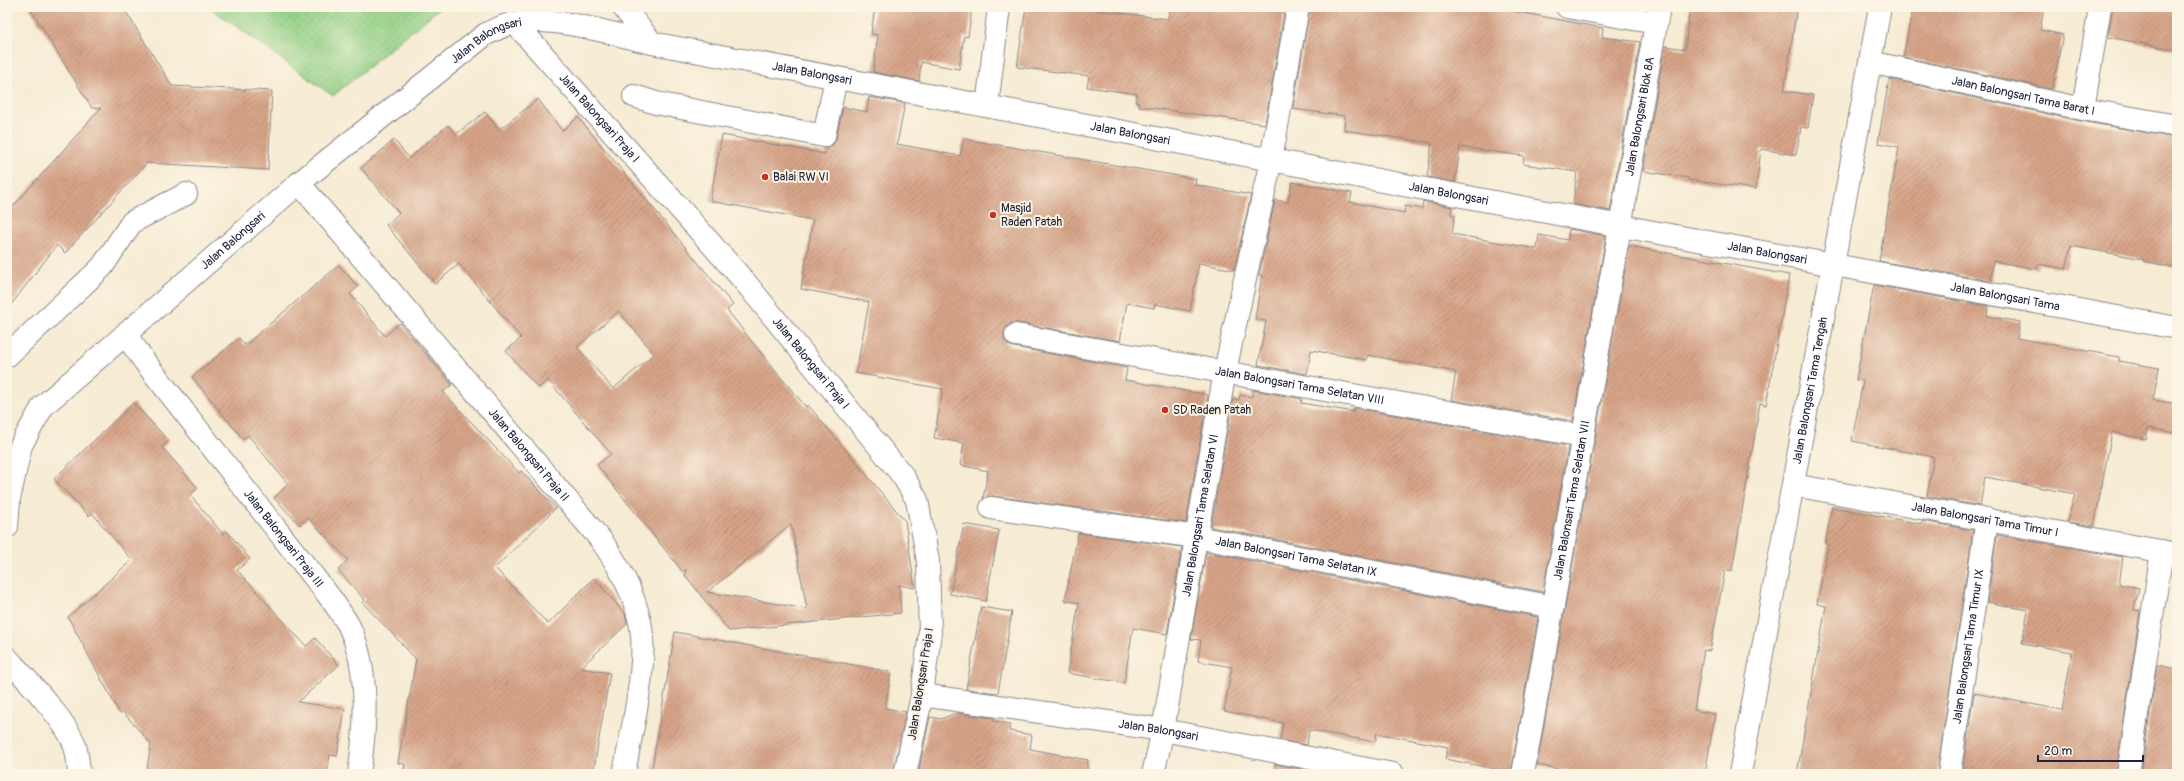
<svg xmlns="http://www.w3.org/2000/svg" width="2184" height="781" font-family="Pangolin,sans-serif">
  <defs>
    <pattern id="grass-dots" width="8" height="8" patternUnits="userSpaceOnUse"><rect width="8" height="8" fill="#93d085"/><path d="M2 2h.1M6 6h.1" fill="none" stroke="#7eb274" stroke-width="1.8" stroke-linecap="round"/></pattern>
    <pattern id="building-hatch" width="6" height="6" patternUnits="userSpaceOnUse"><rect width="6" height="6" fill="#d7a488"/><path d="M-1 1l2-2M0 6l6-6M5 7l2-2" fill="none" stroke="#ae8570"/></pattern>
  </defs>
  <rect width="100%" height="100%" fill="#fcf5e5"/>
  <filter id="ink" filterUnits="userSpaceOnUse"><feTurbulence type="fractalNoise" baseFrequency=".025" numOctaves="2"/><feDisplacementMap in="SourceGraphic" scale="8" xChannelSelector="R" yChannelSelector="G"/><feConvolveMatrix kernelMatrix="1 2 1 2 8 2 1 2 1" color-interpolation-filters="sRGB"/></filter>
  <filter id="wash" filterUnits="userSpaceOnUse"><feTurbulence type="fractalNoise" baseFrequency=".012" numOctaves="4" result="noise"/><feDisplacementMap in="SourceGraphic" scale="16" xChannelSelector="R" yChannelSelector="G"/><feGaussianBlur stdDeviation="0.9" result="paint"/><feColorMatrix in="noise" values="0 0 0 0 0 0 0 0 0 0 0 0 0 0 0 0 0 1.4 0 .05"/><feComposite in="paint" operator="in"/></filter>
  <g filter="url(#wash)">
    <rect width="100%" height="100%" fill="#f6ebd3"/>
    <!-- grass -->
    <polygon fill="url(#grass-dots)" stroke="#5a7960" points="209,7 441,7 333,96"/>
    <g id="blocks">
      <!-- building -->
      <g fill="url(#building-hatch)" fill-rule="evenodd">
        <polygon points="29,7 123,7 172,86 272,91 268,170 147,163 65,253 57,245 7,310 7,213 101,108 92,108"/>
        <polygon points="875,7 972,7 968,37 964,36 959,69 921,62 919,81 873,72 878,35 871,34"/>
        <polygon points="1026,7 1097,7 1096,10 1168,19 1170,7 1285,7 1265,124 1139,106 1139,103 1135,102 1137,94 1087,87 1089,76 1017,67"/>
        <polygon points="1310,7 1492,7 1603,28 1602,37 1640,42 1610,211 1573,204 1577,172 1523,164 1524,156 1460,147 1455,182 1427,177 1432,143 1344,130 1345,116 1293,109"/>
        <polygon points="1690,7 1797,7 1784,91 1813,95 1808,128 1801,127 1796,155 1761,149 1756,189 1688,180 1688,178 1643,171 1665,46 1685,49"/>
        <polygon points="1913,7 2044,7 2040,30 2063,35 2052,89 1903,57"/>
        <polygon points="2113,7 2177,7 2177,50 2108,37"/>
        <polygon points="1889,79 2080,121 2177,138 2177,268 2143,261 2143,259 2071,246 2066,269 2038,264 2037,269 1993,261 1991,281 1879,261 1899,147 1878,143"/>
        <polygon points="869,97 905,103 897,144 960,156 964,139 1196,179 1195,185 1251,195 1234,270 1199,263 1190,311 1155,304 1154,308 1127,303 1120,341 1018,323 1011,323 1004,332 1004,340 1008,345 1014,347 1127,368 1125,380 1208,395 1186,523 993,496 983,499 988,471 960,465 964,443 934,438 943,389 856,373 869,302 801,289 813,220 710,201 722,135 825,154 826,148 833,145 836,139 843,107 867,112"/>
        <path d="M 538,99 L 562,131 L 578,117 L 733,305 L 727,310 L 772,367 L 806,407 L 808,405 L 905,521 L 915,588 L 899,585 L 901,613 L 729,631 L 685,575 L 686,569 L 683,572 L 597,465 L 611,454 L 548,380 L 538,388 L 506,351 L 521,338 L 459,264 L 435,284 L 386,225 L 399,213 L 361,168 L 394,140 L 409,158 L 448,125 L 456,134 L 485,112 L 499,130 ZM 619,311 L 654,354 L 613,389 L 577,347 ZM 791,524 L 807,609 L 707,592 Z"/>
        <polygon points="1292,182 1352,193 1350,202 1404,213 1405,206 1422,209 1423,201 1452,207 1451,215 1455,215 1452,234 1537,249 1539,235 1568,240 1569,229 1606,236 1573,421 1451,400 1456,372 1368,355 1367,360 1311,350 1307,374 1258,365 1266,321 1255,319 1262,275 1259,275 1275,200 1288,202"/>
        <polygon points="1629,246 1789,275 1766,405 1760,403 1732,571 1725,570 1710,651 1704,650 1694,710 1715,714 1705,774 1585,774 1537,765"/>
        <polygon points="339,265 358,287 350,294 385,336 400,323 452,385 443,392 519,473 521,471 556,508 495,568 548,624 594,578 625,614 627,624 580,668 610,673 593,774 403,774 405,764 398,763 416,659 362,602 365,600 338,570 348,560 308,518 300,525 274,498 288,484 248,435 243,439 192,377 239,338 245,345"/>
        <polygon points="1874,285 1988,306 1987,316 2020,322 2017,338 2119,357 2119,361 2159,368 2153,400 2177,404 2177,433 2148,428 2146,439 2112,432 2094,526 2067,522 2075,494 1985,477 1980,506 1927,496 1934,457 1852,441 1863,381 1856,380"/>
        <polygon points="1253,390 1302,399 1301,403 1354,412 1354,408 1568,446 1543,592 1211,527 1233,399 1239,400 1240,395 1252,397"/>
        <polygon points="133,403 169,441 162,447 198,488 190,495 223,534 227,531 250,559 237,570 306,646 315,638 339,665 298,702 345,709 337,756 330,755 327,774 146,774 151,744 123,712 120,714 68,617 132,560 92,513 89,516 54,479"/>
        <polygon points="1832,507 1922,524 1922,521 1973,530 1937,774 1797,774 1826,606 1817,604 1828,545 1825,544"/>
        <polygon points="964,524 999,530 986,601 950,594"/>
        <polygon points="1078,533 1182,547 1167,634 1133,628 1124,683 1067,673 1079,603 1065,600"/>
        <polygon points="1997,535 2123,557 2119,584 2139,588 2134,610 2140,611 2116,774 1962,774 1974,693 2062,710 2072,652 2022,643 2028,610 1987,602"/>
        <polygon points="1206,552 1538,617 1511,772 1445,759 1448,747 1377,733 1375,742 1309,730 1307,745 1280,740 1283,723 1224,711 1232,667 1198,661 1201,640 1191,639"/>
        <polygon points="981,607 1012,612 998,693 966,689"/>
        <polygon points="675,632 891,672 885,708 906,712 893,774 651,774"/>
        <polygon points="2157,665 2177,669 2177,774 2141,774"/>
        <polygon points="956,713 994,718 993,721 1010,724 1009,731 1032,735 1030,749 1088,760 1086,774 918,774 930,717 941,719"/>
        <polygon points="1275,764 1302,769 1301,774 1274,774"/>
      </g>
    </g>
  </g>
  <g filter="url(#ink)">
    <use href="#blocks" fill-opacity="0" stroke="#8c8687" stroke-width="1"/>
    <g fill="none" stroke-linecap="round" stroke-linejoin="round">
      <defs>
        <g id="minor">
          <polyline points="623,7 652,43"/>
          <polyline points="1567,7 1656,23"/>
          <path id="s1" d="M 515,23 L 745,282 L 903,476 L 917,500 L 928,561 L 930,632 L 922,695 L 905,774"/>
          <path id="s2" d="M 1870,62 L 2083,109 L 2177,126"/>
          <polyline points="634,96 656,103 824,136 836,78"/>
          <polyline points="987,106 999,7"/>
          <polyline points="2083,109 2100,7"/>
          <path id="s3" d="M 299,183 L 601,540 C 619,566 633,591 640,622 C 649,662 631,732 624,774"/>
          <path id="s4" d="M 125,334 L 145,362 L 332,600 C 338,609 344,617 349,626 C 370,670 366,727 359,774"/>
          <path id="s5" d="M 1016,335 L 1583,436"/>
          <polyline points="7,356 102,267 132,222 186,194"/>
          <path id="s6" d="M 1793,485 L 2177,554"/>
          <path id="s7" d="M 991,508 L 1197,537 L 1553,607"/>
          <path id="s8" d="M 7,527 L 9,499 L 21,445 L 43,406 L 299,183 L 486,34 C 495,30 506,24 515,23 C 557,15 611,34 652,43 L 1621,226 L 2177,328"/>
          <path d="M 7,658 C 27,680 56,710 70,735 C 77,746 78,761 79,774"/>
          <path id="s9" d="M 922,695 L 1163,730 L 1393,774"/>
          <path id="s10" d="M 1153,774 L 1163,730 L 1225,371 L 1271,160 L 1298,7"/>
          <path id="s11" d="M 1523,774 L 1659,7"/>
          <path id="s12" d="M 1740,774 L 1880,7"/>
          <path id="s13" d="M 1949,774 L 1987,519"/>
          <polyline points="2128,774 2162,551"/>
        </g>
      </defs>
      <!-- minor casing -->
      <use href="#minor" stroke="#8c8687" stroke-width="24"/>
      <!-- minor -->
      <use href="#minor" stroke="#fff" stroke-width="22"/>
    </g>
  </g>
  <!-- markers -->
  <g fill="#c8321e" stroke="#fcf5e5" stroke-width="1.5">
    <circle cx="765" cy="177" r="4"/>
    <circle cx="993" cy="215" r="4"/>
    <circle cx="1165" cy="410" r="4"/>
  </g>
  <g text-anchor="middle" dominant-baseline="central" stroke-width="4" stroke-linejoin="round" paint-order="stroke">
    <!-- street labels -->
    <g font-size="12" fill="#22223b" stroke="#fcf5e5">
      <text stroke="none"><textPath href="#s8" startOffset="704">Jalan Balongsari</textPath></text>
      <text stroke="none"><textPath href="#s8" startOffset="1040">Jalan Balongsari</textPath></text>
      <text stroke="none"><textPath href="#s2" startOffset="157">Jalan Balongsari Tama Barat I</textPath></text>
      <text stroke="none"><textPath href="#s11" startOffset="668">Jalan Balongsari Blok 8A</textPath></text>
      <text stroke="none"><textPath href="#s1" startOffset="127">Jalan Balongsari Praja I</textPath></text>
      <text stroke="none"><textPath href="#s8" startOffset="1364">Jalan Balongsari</textPath></text>
      <text stroke="none"><textPath href="#s8" startOffset="1688">Jalan Balongsari</textPath></text>
      <text stroke="none"><textPath href="#s8" startOffset="380">Jalan Balongsari</textPath></text>
      <text stroke="none"><textPath href="#s8" startOffset="2012">Jalan Balongsari</textPath></text>
      <text stroke="none"><textPath href="#s8" startOffset="2254">Jalan Balongsari Tama</textPath></text>
      <text stroke="none"><textPath href="#s1" startOffset="451">Jalan Balongsari Praja I</textPath></text>
      <text stroke="none"><textPath href="#s5" startOffset="288">Jalan Balongsari Tama Selatan VIII</textPath></text>
      <text stroke="none"><textPath href="#s12" startOffset="390">Jalan Balongsari Tama Tengah</textPath></text>
      <text stroke="none"><textPath href="#s3" startOffset="356">Jalan Balongsari Praja II</textPath></text>
      <text stroke="none"><textPath href="#s11" startOffset="278">Jalan Balonsari Tama Selatan VII</textPath></text>
      <text stroke="none"><textPath href="#s10" startOffset="263">Jalan Balongsari Tama Selatan VI</textPath></text>
      <text stroke="none"><textPath href="#s6" startOffset="195">Jalan Balongsari Tama Timur I</textPath></text>
      <text stroke="none"><textPath href="#s4" startOffset="259">Jalan Balongsari Praja III</textPath></text>
      <text stroke="none"><textPath href="#s7" startOffset="309">Jalan Balongsari Tama Selatan IX</textPath></text>
      <text stroke="none"><textPath href="#s13" startOffset="129">Jalan Balongsari Tama Timur IX</textPath></text>
      <text transform="translate(921 684) rotate(-81)">Jalan Balongsari Praja I</text>
      <text stroke="none"><textPath href="#s9" startOffset="239">Jalan Balongsari</textPath></text>
    </g>
    <!-- poi labels -->
    <g font-size="12" fill="#22223b" stroke="#fcf5e5" text-anchor="start">
      <text x="773" y="177">Balai RW VI</text>
      <text x="1001" y="208">Masjid<tspan x="1001" dy="14">Raden Patah</tspan></text>
      <text x="1173" y="410">SD Raden Patah</text>
    </g>
  </g>
  <!-- margin -->
  <rect width="2184" height="781" fill="none" stroke="#fcf5e5" stroke-width="24"/>
  <!-- scale -->
  <path d="M2038 755v6h105v-6" fill="none" stroke="#22223b" stroke-width="2"/>
  <text x="2044" y="755" font-size="12" fill="#22223b" stroke="#fcf5e5" stroke-width="3" paint-order="stroke">20 m</text>
</svg>
